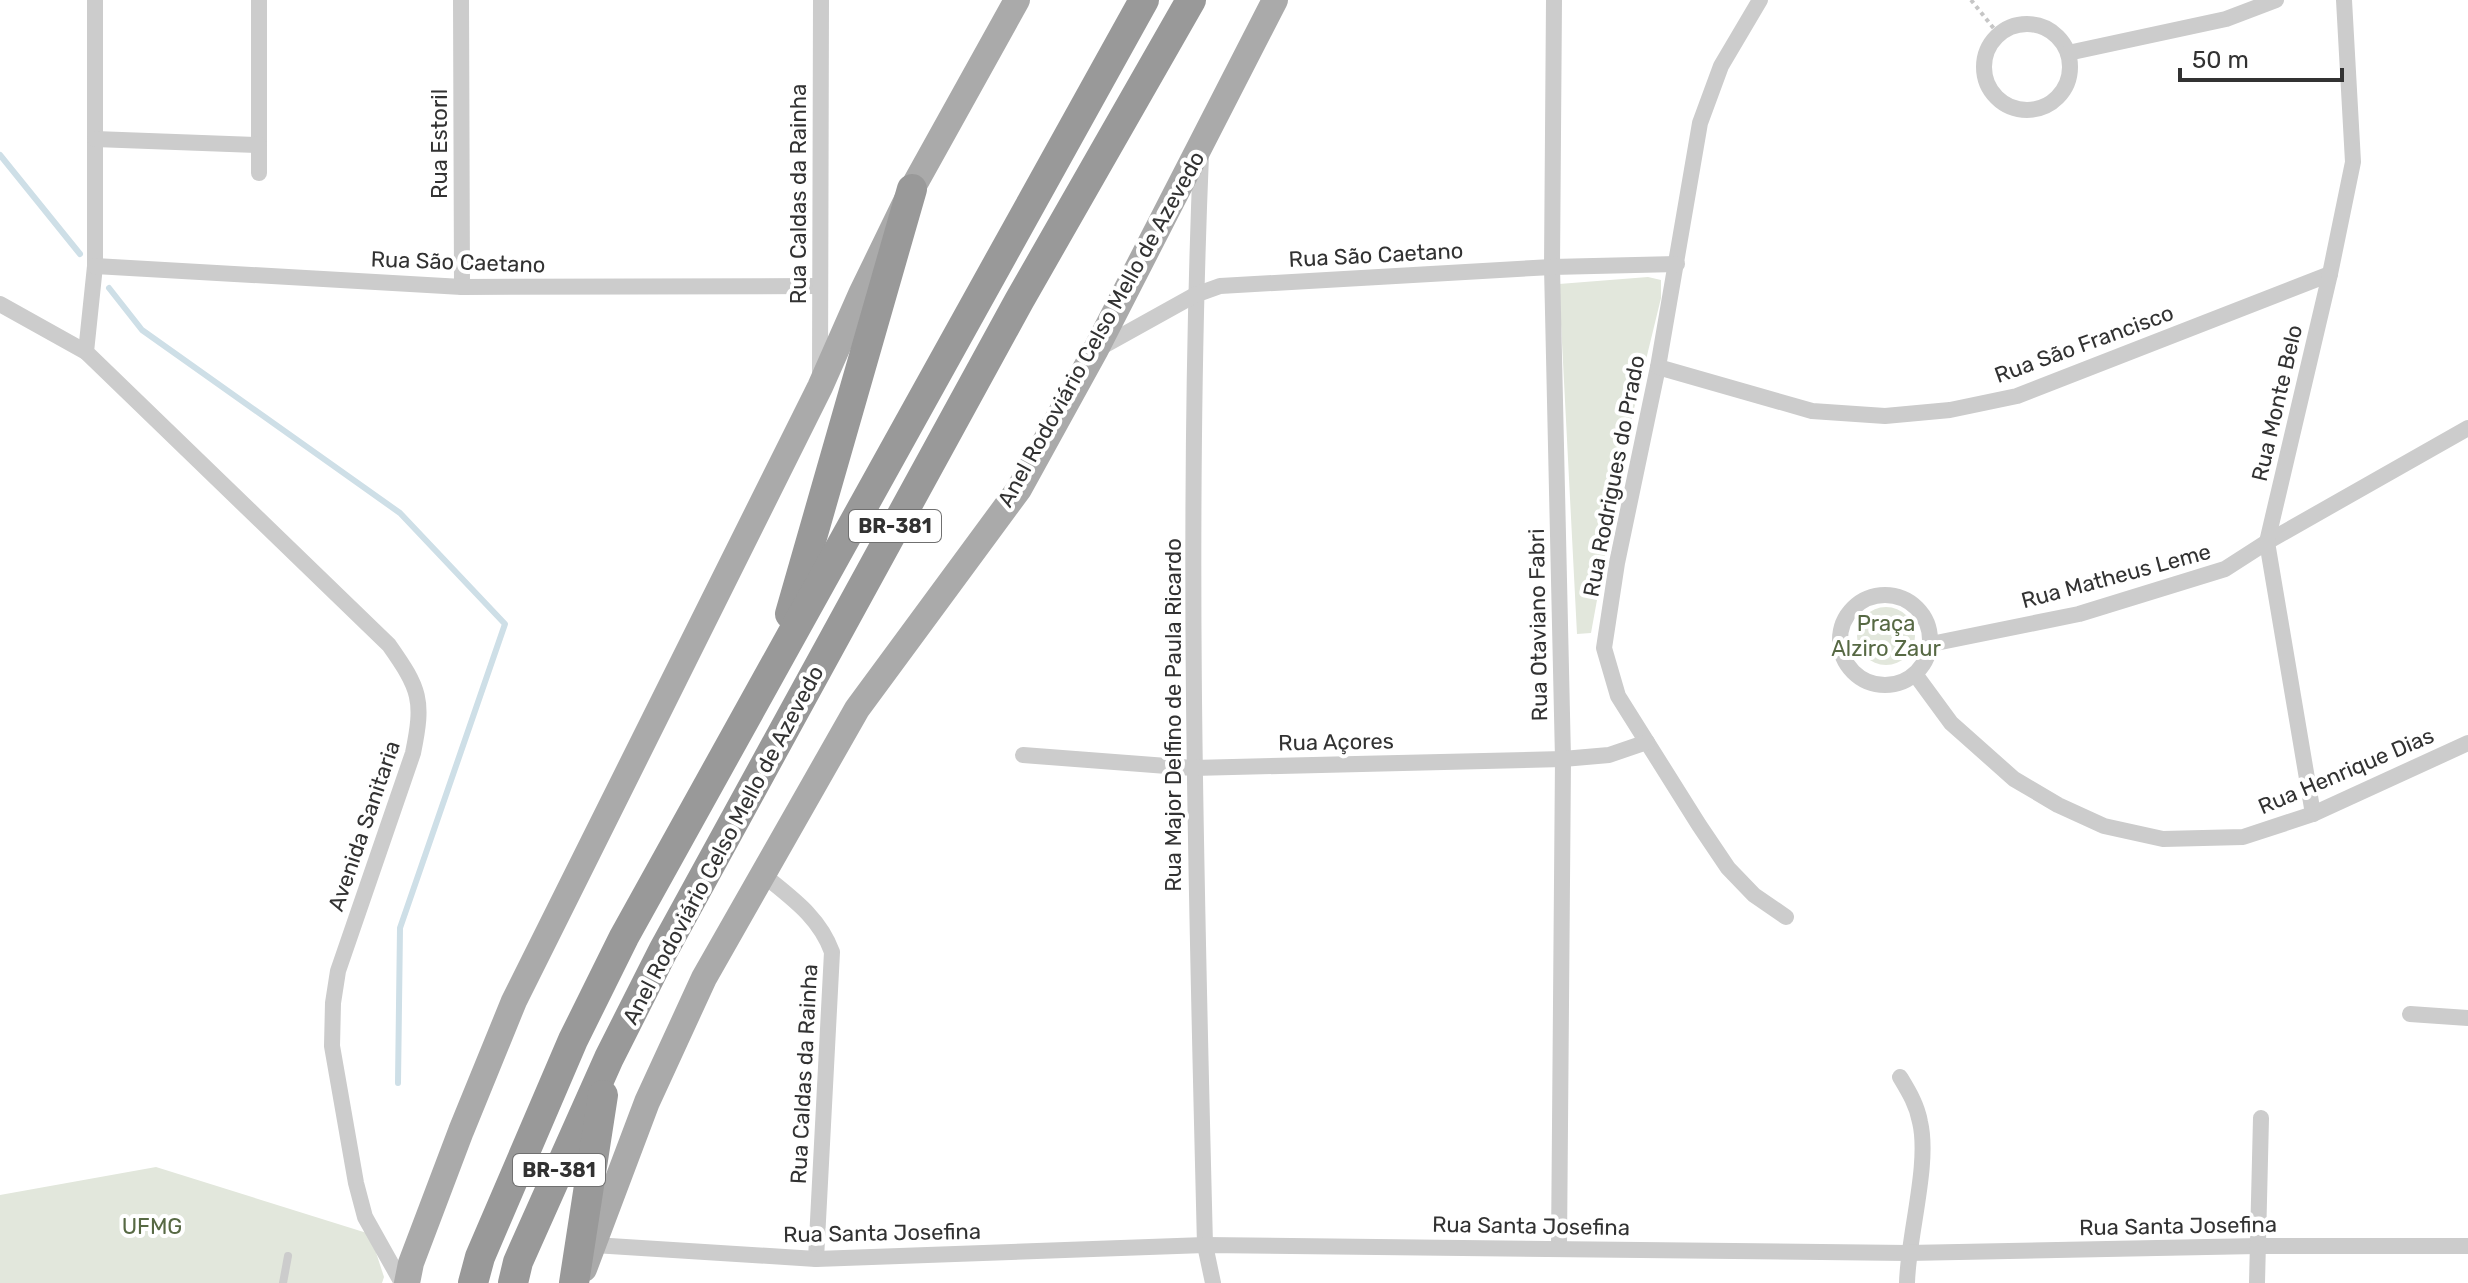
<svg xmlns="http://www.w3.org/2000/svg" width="2468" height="1283" font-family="Rubik,sans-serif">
  <rect width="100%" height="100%" fill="#fff"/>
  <!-- green -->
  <g fill="#e2e7dc">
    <polygon points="1648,277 1661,280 1661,298 1625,446 1591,633 1577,634 1559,284"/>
    <circle cx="1886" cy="636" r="29"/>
    <polygon points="156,1167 370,1234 384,1277 382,1283 0,1283 0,1195"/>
  </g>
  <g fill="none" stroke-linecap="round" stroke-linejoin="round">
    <!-- stream -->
    <g stroke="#cedfe7" stroke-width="6">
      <polyline points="0,155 80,254"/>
      <polyline points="109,288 142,330 400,513 505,624 400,928 398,1083"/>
    </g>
    <!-- path -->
    <polyline stroke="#c6c6c6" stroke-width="4" stroke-dasharray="4 4" stroke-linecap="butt" points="1971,0 1999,35"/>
    <!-- service -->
    <polyline stroke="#ccc" stroke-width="8" points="283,1283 288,1256"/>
    <!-- minor -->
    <g stroke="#ccc" stroke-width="16">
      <path d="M 95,0 L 95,266 L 86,352 L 389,645 C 420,689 424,700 413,753 L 338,971 L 333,1003 L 332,1046 L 356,1183 L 365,1217 L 402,1283"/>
      <polyline points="259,0 259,173"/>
      <polyline points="461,0 462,287"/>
      <polyline points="1554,0 1552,267 1563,759 1559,1248"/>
      <polyline points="1760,0 1721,66 1700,123 1658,367 1617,563 1604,648 1618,696 1699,825 1728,868 1754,895 1786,917"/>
      <circle cx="2027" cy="67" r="43"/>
      <polyline points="2068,53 2226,19 2276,0"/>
      <polyline points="95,139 259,145"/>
      <path d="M 1201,155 C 1186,518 1196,882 1205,1245 L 1213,1283"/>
      <polyline points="95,266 462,287 820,286"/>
      <polyline points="0,304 86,352"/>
      <polyline points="1096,350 1195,295 1220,286 1552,267 1677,264"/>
      <polyline points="1658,367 1812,411 1885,416 1950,410 2017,396 2330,274"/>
      <polyline points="820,374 821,0"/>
      <circle cx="1885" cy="640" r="45"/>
      <polyline points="1931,644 2079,614 2225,569 2267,542 2468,428"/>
      <polyline points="1915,674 1951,723 2014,779 2058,805 2104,826 2163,839 2243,837 2313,814 2468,743"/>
      <polyline points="1023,755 1193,768 1563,759 1609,755 1647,742"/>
      <polyline points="2313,814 2267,542 2330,274 2353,162 2344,0"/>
      <path d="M 761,873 C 790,897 819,916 832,952 L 816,1259"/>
      <polyline points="2410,1014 2468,1018"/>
      <path d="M 1900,1077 C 1909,1092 1917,1105 1920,1122 C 1930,1164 1908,1236 1907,1283"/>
      <polyline points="594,1245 816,1259 1205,1245 1908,1253 2257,1246 2468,1246"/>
      <polyline points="2257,1283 2261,1118"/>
    </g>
    <!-- primary -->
    <g stroke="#aaa" stroke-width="26">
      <polyline points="584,1269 647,1102 704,978 857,709 1019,489 1095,351 1275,0"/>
      <polyline points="407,1283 411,1263 461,1131 514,1001 820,387 861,294 912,189 1017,0"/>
    </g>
    <!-- motorway -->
    <g stroke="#999" stroke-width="30">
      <polyline points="790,614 912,189"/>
      <polyline points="473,1283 480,1257 573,1040 624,937 1144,0"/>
      <polyline points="513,1283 518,1262 609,1058 663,951 1019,301 1191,0"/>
      <polyline points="574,1283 603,1095"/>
    </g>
  </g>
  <g text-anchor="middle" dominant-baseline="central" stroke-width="8" stroke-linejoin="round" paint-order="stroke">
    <!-- shield labels -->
    <g fill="#fff" stroke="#707070" stroke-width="2">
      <rect x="849" y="510" width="92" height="32" rx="6"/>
      <rect x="513" y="1154" width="92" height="32" rx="6"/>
    </g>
    <g font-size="20" font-weight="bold" fill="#323232">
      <text x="895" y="526">BR-381</text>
      <text x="559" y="1170">BR-381</text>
    </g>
    <!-- street labels -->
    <g font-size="22" fill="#323232" stroke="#fff">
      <text transform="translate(439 144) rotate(-90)">Rua Estoril</text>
      <text transform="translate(798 194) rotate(-90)">Rua Caldas da Rainha</text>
      <text transform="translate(1376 255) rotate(-3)">Rua São Caetano</text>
      <text transform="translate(458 262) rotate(2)">Rua São Caetano</text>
      <text transform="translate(1101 329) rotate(-61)">Anel Rodoviário Celso Mello de Azevedo</text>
      <text transform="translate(2084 344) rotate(-20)">Rua São Francisco</text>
      <text transform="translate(2277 403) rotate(-77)">Rua Monte Belo</text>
      <text transform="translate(1614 476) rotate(-79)">Rua Rodrigues do Prado</text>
      <text transform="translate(2116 576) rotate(-15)">Rua Matheus Leme</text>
      <text transform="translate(1538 625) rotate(-91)">Rua Otaviano Fabri</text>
      <text transform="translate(1173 715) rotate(-90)">Rua Major Delfino de Paula Ricardo</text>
      <text transform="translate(1336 742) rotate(-1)">Rua Açores</text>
      <text transform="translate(2346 771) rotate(-23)">Rua Henrique Dias</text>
      <text transform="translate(364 826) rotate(-71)">Avenida Sanitaria</text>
      <text transform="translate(723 845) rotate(-62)">Anel Rodoviário Celso Mello de Azevedo</text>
      <text transform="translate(804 1074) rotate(-87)">Rua Caldas da Rainha</text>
      <text transform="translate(1531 1226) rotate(1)">Rua Santa Josefina</text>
      <text transform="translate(2178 1226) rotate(-1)">Rua Santa Josefina</text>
      <text transform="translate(882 1233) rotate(-1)">Rua Santa Josefina</text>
    </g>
    <!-- park labels -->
    <g font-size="22" fill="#576944" stroke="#fff">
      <text x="1886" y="623">Praça<tspan x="1886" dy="25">Alziro Zaur</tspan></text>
      <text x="152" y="1226">UFMG</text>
    </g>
  </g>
  <!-- scale -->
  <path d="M2180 68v12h162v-12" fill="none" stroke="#323232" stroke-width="4"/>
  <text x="2192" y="68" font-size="24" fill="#323232" stroke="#ffffff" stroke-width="6" paint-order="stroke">50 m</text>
</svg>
